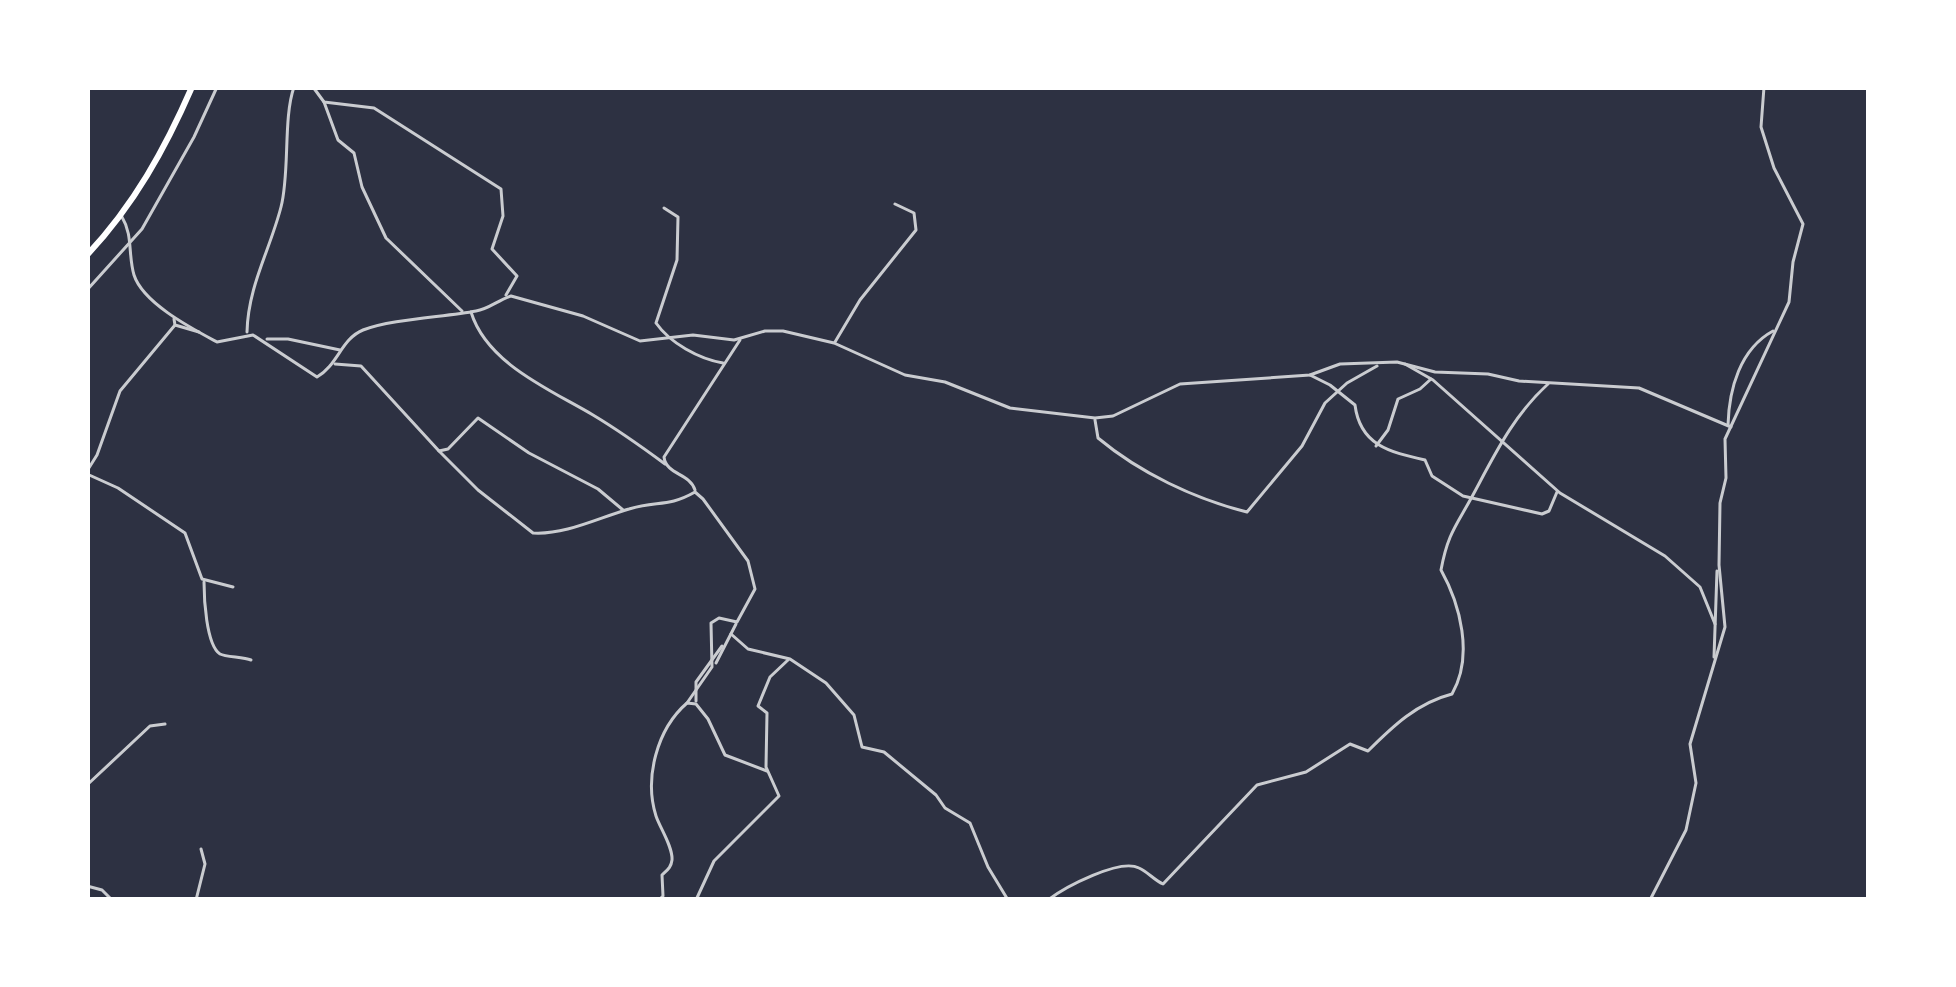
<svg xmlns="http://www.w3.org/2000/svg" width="1956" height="987" font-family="'Public Sans',sans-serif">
  <rect width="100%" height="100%" fill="#2d3142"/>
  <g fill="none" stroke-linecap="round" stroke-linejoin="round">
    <!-- minor -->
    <g stroke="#caccd0" stroke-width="3">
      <polyline points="313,87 324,102 374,108 501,189 503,216 492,249 517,276 506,295"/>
      <polyline points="324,102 338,140 354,153 362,187 386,238 462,311"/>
      <path d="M 664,208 L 678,217 L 677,260 L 656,323 C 670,343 699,359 723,363"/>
      <path d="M 122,217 C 133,235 128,255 134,275 C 143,303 191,328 217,342 L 253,335 L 317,377 C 338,365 341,339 363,330 C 391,319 445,317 476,311 C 489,309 498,300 511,296 L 583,316 L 640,341 L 693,335 L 734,340 L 765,331 L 783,331 L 834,343 L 905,375 L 945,382 L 1010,408 L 1095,418 L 1113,416 L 1180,384 L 1310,375 L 1340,364 L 1397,362 L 1435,372 L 1488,374 L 1519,381 L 1639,388 L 1731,427"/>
      <polyline points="87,290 142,229 194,137 217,87"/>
      <path d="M 471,312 C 487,364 551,390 593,415 C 618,430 642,447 665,464"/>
      <polyline points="174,319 175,325 199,332"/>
      <path d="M 247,332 C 248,286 270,250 281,207 C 290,173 283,118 294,87"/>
      <polyline points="267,339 288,339 340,350"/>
      <polyline points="835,342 860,300 916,230 914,213 895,204"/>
      <polyline points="335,364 361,366 439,451 448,449 478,418 529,453 598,489 623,510"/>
      <polyline points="1405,364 1433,380 1560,493 1665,556 1700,587 1715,624"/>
      <path d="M 1310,375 L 1330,385 L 1355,405 C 1360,445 1389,452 1425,460 L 1432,476 L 1463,496 L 1542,514 L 1549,511 L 1557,492"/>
      <path d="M 1095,420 L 1098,438 C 1140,473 1195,499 1247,512 L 1302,446 L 1325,403 L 1347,383 L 1377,366"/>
      <path d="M 1728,425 C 1729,389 1740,349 1773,331"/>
      <polyline points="1376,446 1388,430 1398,399 1420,389 1431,379"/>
      <path d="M 439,451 L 478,490 L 533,533 C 565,535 598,518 629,509 C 657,500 667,508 695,492 L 703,499 L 748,561 L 755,589 L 737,622 L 719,618 L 711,623 L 712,667 L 687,703"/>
      <polyline points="87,471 97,455 120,391 175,325"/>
      <polyline points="87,474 118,488 185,533 202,579 233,587"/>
      <path d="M 695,490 C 690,473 666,475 664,457 L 740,340"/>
      <path d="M 204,582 C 204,597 206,645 220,654 C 226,657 243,657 251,660"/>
      <polyline points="731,634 748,649 790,659 826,683 854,715 862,747 884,752 936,795 945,808 970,823 988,867 1008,900"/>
      <polyline points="1714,657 1717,571"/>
      <polyline points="716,663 736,624"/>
      <polyline points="696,701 696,682 722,646"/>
      <polyline points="87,785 150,726 165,724"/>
      <polyline points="87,886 102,890 112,900"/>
      <polyline points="196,900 205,864 201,849"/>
      <path d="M 659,900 L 663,896 L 662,875 C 667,870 671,868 672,860 C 673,847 660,828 656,816 C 644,778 657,729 687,703 L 696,704 L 708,719 L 725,755 L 767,771"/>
      <polyline points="696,900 714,861 779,796 766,767 767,713 758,706 770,677 788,660"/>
      <path d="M 1048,900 C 1065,887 1120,858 1139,868 C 1148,872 1154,880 1163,884 L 1257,785 L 1306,772 L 1350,744 L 1368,751 C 1393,726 1417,703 1452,694 C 1474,656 1460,604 1441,570 C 1448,532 1457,525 1474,493 C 1496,452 1514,415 1548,384"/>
      <polyline points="1650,900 1686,830 1696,783 1690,744 1725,627 1719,565 1720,503 1726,478 1725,439 1789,302 1793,262 1803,224 1774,168 1761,127 1764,87"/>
    </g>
    <!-- trunk -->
    <path stroke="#fff" stroke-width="6" d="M 87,255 C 134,205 165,149 192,87"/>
  </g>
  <!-- border -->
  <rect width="1956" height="987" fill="none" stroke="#ffffff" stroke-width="180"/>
</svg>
